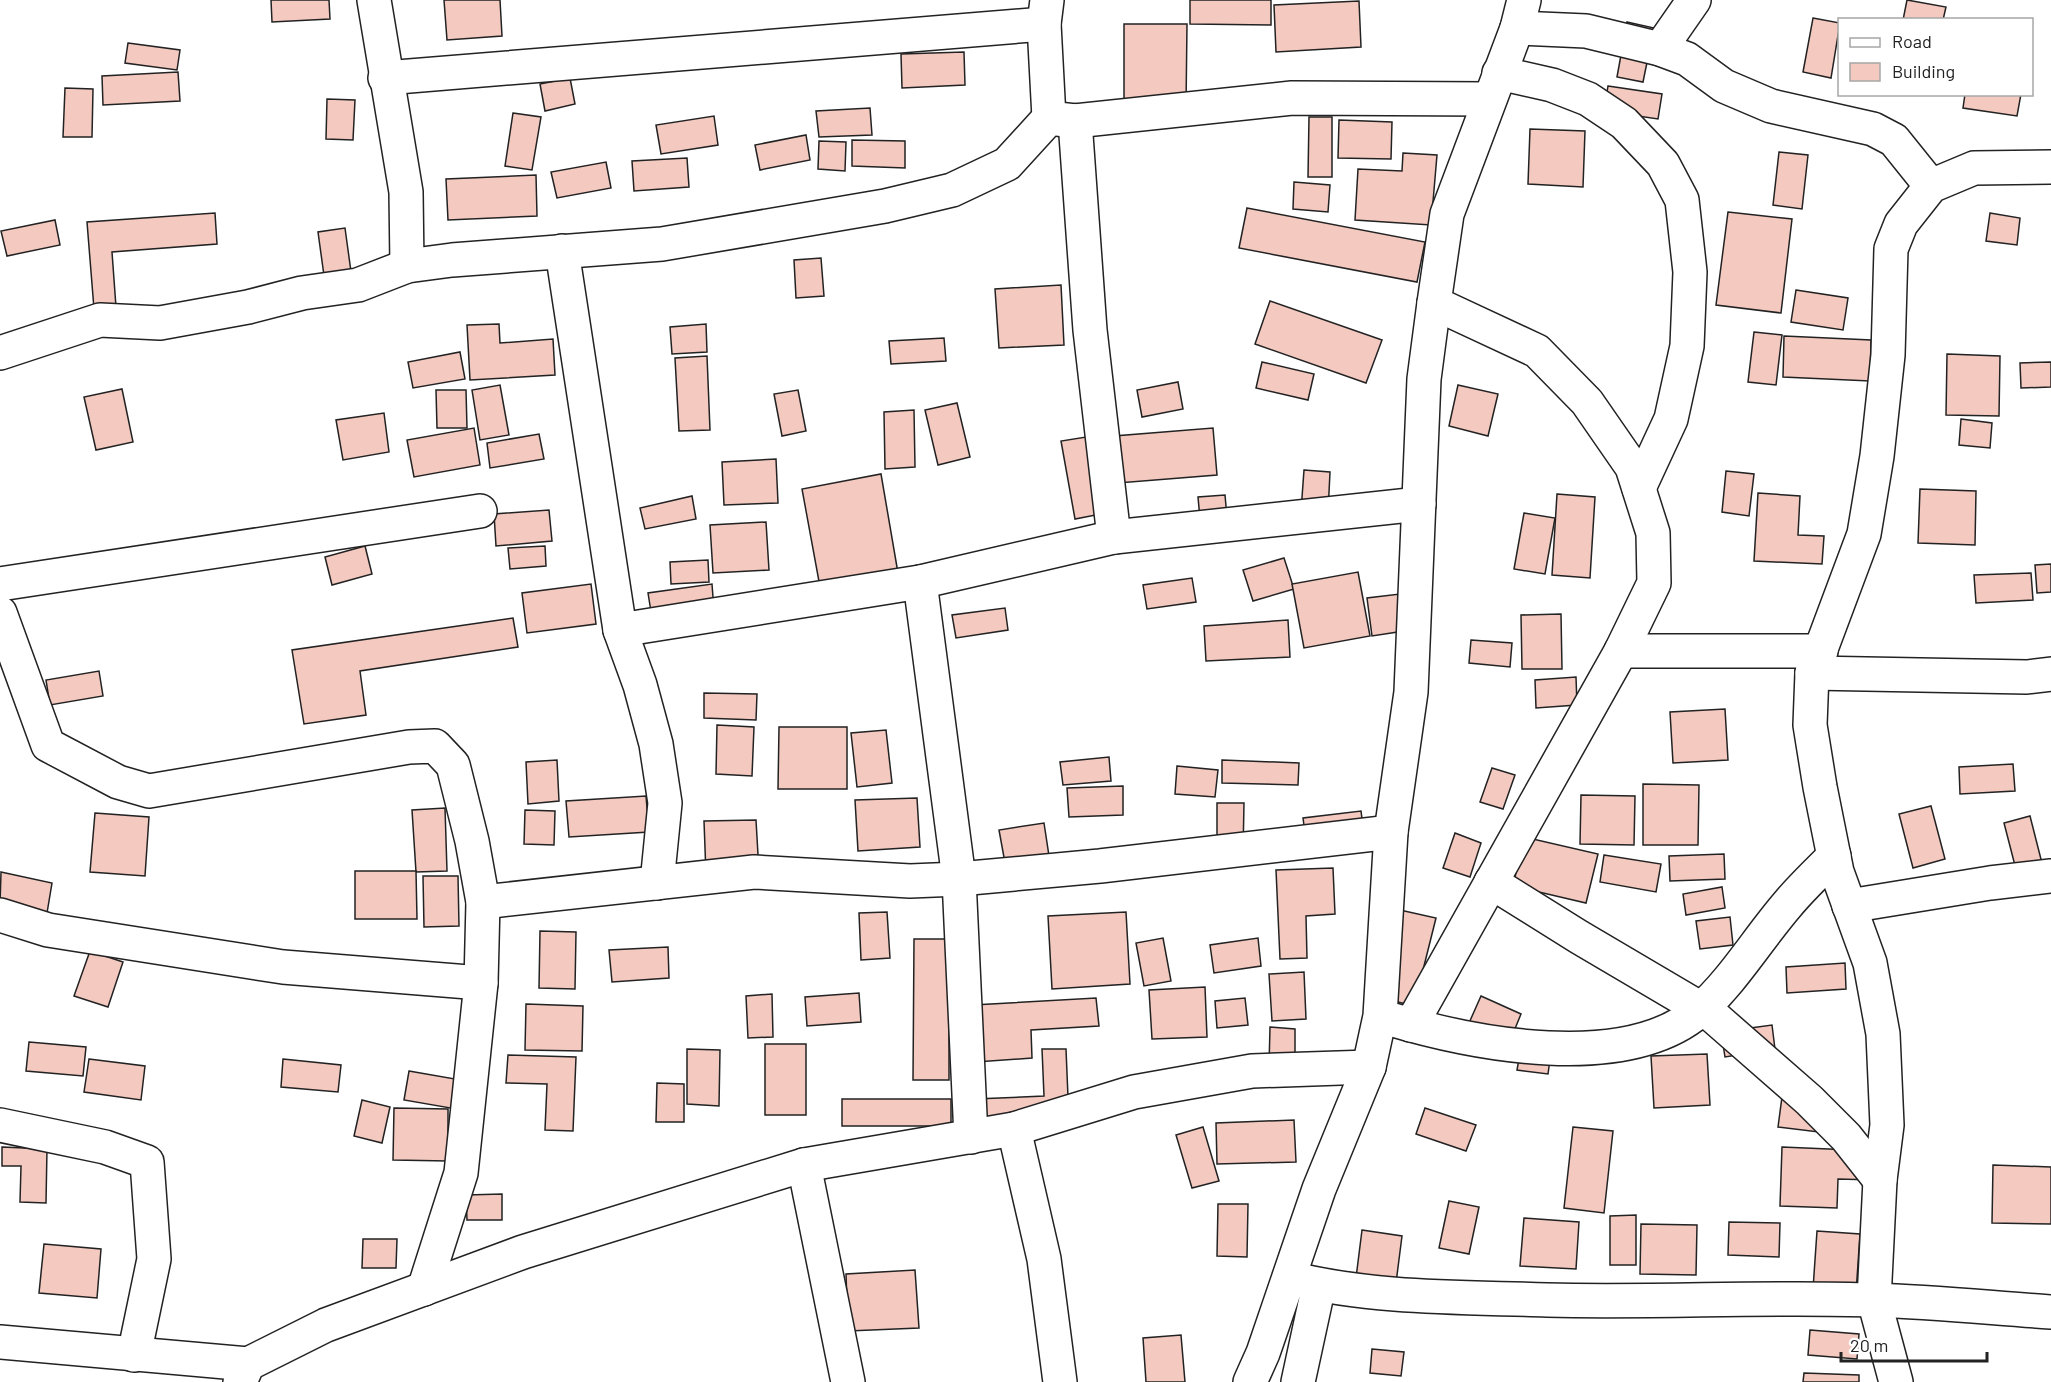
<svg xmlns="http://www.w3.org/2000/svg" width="2051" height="1382" font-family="Barlow,sans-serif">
  <rect width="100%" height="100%" fill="#fff"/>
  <!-- building -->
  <g fill="#f3c9c0" stroke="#222" stroke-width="1.5">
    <polygon points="271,0 329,0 330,19 272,22"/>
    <polygon points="444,0 500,0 502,36 447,40"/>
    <polygon points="1190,0 1271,0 1271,25 1190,24"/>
    <polygon points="1907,0 1946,7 1943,20 1903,20"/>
    <polygon points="1359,1 1361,47 1276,52 1274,5"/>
    <polygon points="1813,18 1840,23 1831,78 1803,72"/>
    <polygon points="1627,22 1654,28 1643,82 1617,77"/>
    <polygon points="1124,24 1187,24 1186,107 1124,107"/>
    <polygon points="128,43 180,50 177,70 125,63"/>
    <polygon points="964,52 965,85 902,88 901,54"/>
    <polygon points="178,72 180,101 103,105 102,76"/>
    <polygon points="570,78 575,104 545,111 540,84"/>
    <polygon points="1608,86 1662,94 1658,119 1604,111"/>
    <polygon points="65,88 93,89 92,137 63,137"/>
    <polygon points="1965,94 2021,94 2017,116 1963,108"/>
    <polygon points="327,99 355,100 353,140 326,139"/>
    <polygon points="870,108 872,135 819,137 816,111"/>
    <polygon points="513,113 541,117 532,170 505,166"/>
    <polygon points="714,116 718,145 661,154 656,125"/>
    <polygon points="1309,117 1332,117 1332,177 1308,177"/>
    <polygon points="1339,120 1392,122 1391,159 1338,158"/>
    <polygon points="1530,129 1585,131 1583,187 1528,184"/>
    <polygon points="806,135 810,160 760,170 755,145"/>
    <polygon points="852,140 905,141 905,168 852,166"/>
    <polygon points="819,141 846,142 845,171 818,169"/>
    <polygon points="1779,152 1808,155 1802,209 1773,205"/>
    <polygon points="1403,153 1437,155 1431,225 1355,220 1358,169 1402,171"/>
    <polygon points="687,158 689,187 634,191 632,161"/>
    <polygon points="606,162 611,188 557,198 551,172"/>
    <polygon points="536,175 537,216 448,220 446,179"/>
    <polygon points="1294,182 1330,185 1328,212 1293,209"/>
    <polygon points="1247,208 1425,242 1417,282 1239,248"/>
    <polygon points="1728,212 1792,219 1781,313 1716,305"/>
    <polygon points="215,213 217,244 112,252 116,307 94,309 87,222"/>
    <polygon points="1990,213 2020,218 2017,245 1986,241"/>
    <polygon points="55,220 60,245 7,256 1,231"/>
    <polygon points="345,228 352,279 325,283 318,232"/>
    <polygon points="821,258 824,296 796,298 794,260"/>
    <polygon points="1061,285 1064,345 999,348 995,289"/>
    <polygon points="1796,290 1848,298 1843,330 1791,322"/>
    <polygon points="1270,301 1382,340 1366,383 1255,344"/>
    <polygon points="499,324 500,343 553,339 555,375 470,380 467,325"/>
    <polygon points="706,324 707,352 672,354 670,327"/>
    <polygon points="1754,332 1782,335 1776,385 1748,382"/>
    <polygon points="1784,336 1871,340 1870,381 1783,377"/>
    <polygon points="944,338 946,361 891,364 889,341"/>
    <polygon points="460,352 465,379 413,388 408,362"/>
    <polygon points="1947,354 2000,356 1999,416 1946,415"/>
    <polygon points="707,356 710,430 679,431 675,358"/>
    <polygon points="1262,362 1314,374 1308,400 1256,388"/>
    <polygon points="2051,362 2051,387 2021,388 2020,363"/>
    <polygon points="1178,382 1183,409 1142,417 1137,390"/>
    <polygon points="500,385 509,435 480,440 472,390"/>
    <polygon points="1458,385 1498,394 1488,436 1449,426"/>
    <polygon points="122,389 133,442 96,450 84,397"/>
    <polygon points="436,390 466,390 467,428 437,428"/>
    <polygon points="798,390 806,431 782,436 774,394"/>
    <polygon points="957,403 970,457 938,465 925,410"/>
    <polygon points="914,410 915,467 885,469 884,412"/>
    <polygon points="384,413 389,452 343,460 336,420"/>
    <polygon points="1961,419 1992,423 1990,448 1959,445"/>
    <polygon points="474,428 480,465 414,477 407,440"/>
    <polygon points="1213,428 1217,475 1118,483 1114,436"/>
    <polygon points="539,434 544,459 490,468 487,443"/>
    <polygon points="1086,437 1101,514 1075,519 1061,441"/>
    <polygon points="776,459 778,503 724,505 722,462"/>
    <polygon points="1304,470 1330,472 1328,513 1301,511"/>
    <polygon points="1726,471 1754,474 1749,516 1722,512"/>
    <polygon points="881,474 898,573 820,587 802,489"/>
    <polygon points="1920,489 1976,491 1975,545 1918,543"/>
    <polygon points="1758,493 1800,496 1798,535 1824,536 1822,564 1754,561"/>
    <polygon points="1557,494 1595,497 1590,578 1552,575"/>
    <polygon points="1225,495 1228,528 1201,530 1198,497"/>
    <polygon points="692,496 696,519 645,529 640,508"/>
    <polygon points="549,510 552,541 496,546 494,514"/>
    <polygon points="1524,513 1555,518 1545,574 1514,569"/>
    <polygon points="766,522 769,570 713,573 710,525"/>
    <polygon points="365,546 372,574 332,585 325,557"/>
    <polygon points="545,546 546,566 510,569 508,548"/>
    <polygon points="1284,558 1294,589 1253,601 1243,570"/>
    <polygon points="708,560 709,582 671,584 670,562"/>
    <polygon points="2051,564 2051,592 2037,593 2035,565"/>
    <polygon points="1358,572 1370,636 1304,648 1292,584"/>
    <polygon points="2031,573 2033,600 1976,603 1974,575"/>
    <polygon points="1192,578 1196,602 1147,609 1143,585"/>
    <polygon points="591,584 596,624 527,633 522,593"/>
    <polygon points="712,584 714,610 652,618 648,593"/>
    <polygon points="1400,594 1404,631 1372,636 1367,598"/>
    <polygon points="1005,608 1008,630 956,638 952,615"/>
    <polygon points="1561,614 1562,669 1522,669 1521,615"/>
    <polygon points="513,618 518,647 360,671 366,715 304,724 292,650"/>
    <polygon points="1288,620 1290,657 1206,661 1204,626"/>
    <polygon points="1471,640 1512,643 1510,667 1469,663"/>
    <polygon points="99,671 103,696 50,705 46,680"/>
    <polygon points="1576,677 1577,705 1536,708 1535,680"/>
    <polygon points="704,693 757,694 756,720 704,718"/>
    <polygon points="1725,709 1728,760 1673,763 1670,712"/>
    <polygon points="717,725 754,727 752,776 716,774"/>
    <polygon points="779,727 847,727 847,789 778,789"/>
    <polygon points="886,730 892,783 857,787 851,733"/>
    <polygon points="1109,757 1111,781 1063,785 1060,762"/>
    <polygon points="557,760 559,801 528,804 526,762"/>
    <polygon points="1222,760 1299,763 1298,785 1222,783"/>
    <polygon points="2013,764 2015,791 1960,794 1959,767"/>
    <polygon points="1177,766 1218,770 1215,797 1175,794"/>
    <polygon points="1492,768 1515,775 1503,809 1480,802"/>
    <polygon points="1643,784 1699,785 1698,845 1643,845"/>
    <polygon points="1123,786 1123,815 1069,817 1067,788"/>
    <polygon points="1581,795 1635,796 1634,845 1580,844"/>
    <polygon points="646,796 649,832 569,837 566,801"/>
    <polygon points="917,798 920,847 858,851 855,800"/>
    <polygon points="1217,803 1244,803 1243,854 1217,854"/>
    <polygon points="1931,806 1945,859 1913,868 1899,814"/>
    <polygon points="445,808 447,871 416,872 412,810"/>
    <polygon points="525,810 555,811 554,845 524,844"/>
    <polygon points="1361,811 1365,841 1307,848 1303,818"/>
    <polygon points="95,813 149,817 145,876 90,872"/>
    <polygon points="2030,816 2045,875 2019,881 2004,823"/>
    <polygon points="756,820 759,872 706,875 704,821"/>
    <polygon points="1044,823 1049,856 1005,863 999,830"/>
    <polygon points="1455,833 1481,843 1470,877 1443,868"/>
    <polygon points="1524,837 1598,854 1586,903 1513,886"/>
    <polygon points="1724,854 1725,879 1670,881 1669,856"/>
    <polygon points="1604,855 1661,864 1656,892 1600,882"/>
    <polygon points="1333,868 1335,914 1306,916 1307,958 1280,959 1276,870"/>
    <polygon points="355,871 416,871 417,919 355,919"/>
    <polygon points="1,872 52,883 47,913 0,905"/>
    <polygon points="423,876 458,876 459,926 424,927"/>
    <polygon points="1722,887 1725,908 1686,915 1683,894"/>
    <polygon points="1391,908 1436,918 1414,1006 1370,995"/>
    <polygon points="887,912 890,958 861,960 859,913"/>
    <polygon points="1126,912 1130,984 1052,989 1048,916"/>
    <polygon points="1730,917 1733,945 1700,949 1696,921"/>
    <polygon points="540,931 576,932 575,989 539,988"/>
    <polygon points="1163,938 1171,981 1144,986 1136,943"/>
    <polygon points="1258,938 1261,966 1214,973 1210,945"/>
    <polygon points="914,939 949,939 949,1080 913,1080"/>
    <polygon points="668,947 669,978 612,982 609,950"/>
    <polygon points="90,951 123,962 108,1007 74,996"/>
    <polygon points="1845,963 1846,989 1787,993 1786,967"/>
    <polygon points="1304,972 1306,1019 1272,1021 1269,974"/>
    <polygon points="1205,987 1207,1037 1152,1039 1149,990"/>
    <polygon points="859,993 861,1022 807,1026 805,997"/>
    <polygon points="772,994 773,1037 748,1038 746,996"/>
    <polygon points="1481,996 1521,1014 1510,1041 1469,1023"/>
    <polygon points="1096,998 1099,1026 1031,1030 1032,1058 976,1062 973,1005"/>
    <polygon points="1245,998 1248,1025 1217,1028 1215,1001"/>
    <polygon points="526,1004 583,1006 582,1051 525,1050"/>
    <polygon points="1772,1025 1775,1049 1725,1057 1721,1032"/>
    <polygon points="1270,1027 1295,1029 1295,1066 1269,1066"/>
    <polygon points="1522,1041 1552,1045 1548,1074 1517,1070"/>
    <polygon points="29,1042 86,1047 83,1076 26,1071"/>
    <rect x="765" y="1044" width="41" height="71"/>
    <polygon points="687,1049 720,1050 719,1106 687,1104"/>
    <polygon points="1042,1049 1066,1049 1069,1121 976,1125 975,1099 1044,1096"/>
    <polygon points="1707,1054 1710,1105 1654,1108 1651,1056"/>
    <polygon points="508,1055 576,1057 573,1131 545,1130 547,1084 506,1083"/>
    <polygon points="89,1059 145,1066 141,1100 84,1092"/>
    <polygon points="283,1059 341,1065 338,1092 281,1087"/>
    <polygon points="409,1071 461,1080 456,1109 404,1100"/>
    <polygon points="657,1083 684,1084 684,1122 656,1122"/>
    <polygon points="1782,1097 1827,1133 1778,1127"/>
    <rect x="842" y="1099" width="109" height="27"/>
    <polygon points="362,1100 390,1107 382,1143 354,1136"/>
    <polygon points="394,1108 448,1109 448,1161 393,1160"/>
    <polygon points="1425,1108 1476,1125 1466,1151 1416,1134"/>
    <polygon points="1294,1120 1296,1162 1217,1164 1216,1123"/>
    <polygon points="1203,1127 1219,1181 1192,1188 1176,1135"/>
    <polygon points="1573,1127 1613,1131 1604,1213 1564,1208"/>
    <polygon points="2,1147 47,1149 46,1203 20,1202 21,1166 2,1166"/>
    <polygon points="1782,1147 1875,1151 1874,1180 1838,1179 1837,1208 1780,1206"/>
    <polygon points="1993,1165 2051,1167 2051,1224 1992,1223"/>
    <polygon points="502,1194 502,1220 467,1220 466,1195"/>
    <polygon points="1449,1201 1479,1207 1469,1254 1439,1248"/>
    <polygon points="1218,1204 1248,1204 1247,1257 1217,1256"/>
    <polygon points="1636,1215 1636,1265 1610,1265 1610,1216"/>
    <polygon points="1524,1218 1579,1222 1576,1269 1520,1266"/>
    <polygon points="1729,1222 1780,1223 1779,1257 1728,1255"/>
    <polygon points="1641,1224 1697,1225 1696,1275 1640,1274"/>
    <polygon points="1362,1230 1402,1236 1396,1283 1356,1278"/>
    <polygon points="1817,1231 1860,1234 1856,1293 1813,1289"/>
    <polygon points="363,1239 397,1239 396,1268 362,1268"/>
    <polygon points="44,1244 101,1249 97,1298 39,1293"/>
    <polygon points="915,1270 919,1328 848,1331 846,1274"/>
    <polygon points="1810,1330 1859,1334 1857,1359 1808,1355"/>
    <polygon points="1181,1335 1185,1382 1146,1382 1143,1338"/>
    <polygon points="1372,1349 1404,1352 1401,1376 1370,1373"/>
    <polygon points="1804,1373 1859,1375 1859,1382 1803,1382"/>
  </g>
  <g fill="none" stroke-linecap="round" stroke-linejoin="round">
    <defs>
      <g id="minor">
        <polyline points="374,0 406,192 407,266"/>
        <polyline points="1047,0 1044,24 1049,118 1075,121 1292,98 1489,99"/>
        <polyline points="1517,28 1586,31 1660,49 1687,59 1724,86 1771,106 1873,129 1894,140 1931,186"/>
        <polyline points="1660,49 1694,0"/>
        <polyline points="1499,73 1552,85 1588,99 1624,123 1663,164 1682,200 1690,272 1687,346 1671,419 1639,488"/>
        <polyline points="385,78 1044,24"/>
        <polyline points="1075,121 1090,330 1114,537"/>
        <polyline points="562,251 620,630 640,685 656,744 665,803 657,883"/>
        <polyline points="0,353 100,320 160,323 248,307 302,293 358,285 407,266 452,260 662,244 885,206 952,190 1007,164 1049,118"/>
        <polyline points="920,582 959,879 971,1137"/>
        <polyline points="0,584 480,511"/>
        <polyline points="0,613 48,745 118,782 149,791 409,747 435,746 453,765 472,841 483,902 481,983 461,1173 424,1289"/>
        <polyline points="620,630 920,582 1114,537 1419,504"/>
        <polyline points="1621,651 1821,651"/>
        <polyline points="1812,673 2027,677 2051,674"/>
        <polyline points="1491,882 1579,937 1713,1016 1809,1100 1846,1137 1880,1180"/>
        <polyline points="483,902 754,872 910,881 959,879 1100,866 1391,832"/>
        <polyline points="1849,906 1990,883 2051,876"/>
        <polyline points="0,915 48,930 283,967 481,983"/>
        <path d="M 1390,1019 C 1474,1044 1625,1074 1699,1011 C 1733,981 1757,940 1787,905 C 1801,888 1818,872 1834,856"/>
        <polyline points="1411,1025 1621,651 1654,583 1653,533 1632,467 1587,402 1537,351 1434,303"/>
        <polyline points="0,1125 105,1147 147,1162 154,1259 134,1355"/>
        <polyline points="1014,1129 1044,1259 1060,1382"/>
        <polyline points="804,1165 848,1382"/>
        <path d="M 1290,1278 C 1374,1299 1461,1297 1547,1300 C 1656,1303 1765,1296 1874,1300 C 1933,1302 1992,1308 2051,1312"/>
        <polyline points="0,1342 248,1364"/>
        <polyline points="240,1382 248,1364 326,1325 523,1252 804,1165 1014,1129 1134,1092 1252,1071 1369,1067"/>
        <polyline points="1250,1382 1263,1353 1319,1189 1369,1067 1380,1016 1391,832 1411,692 1424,379 1434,303 1447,214 1517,28 1524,0"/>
        <polyline points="1298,1382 1319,1285"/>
        <polyline points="1896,1382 1874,1300 1880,1180 1887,1125 1883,1034 1870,963 1837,872 1820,787 1810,725 1812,673 1864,534 1877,456 1888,355 1891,249 1901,224 1931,186 1974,168 2051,167"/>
      </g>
    </defs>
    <!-- minor casing -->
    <use href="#minor" stroke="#222" stroke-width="36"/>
    <!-- minor -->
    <use href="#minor" stroke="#fff" stroke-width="33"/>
  </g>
  <!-- legend -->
  <rect x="1838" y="18" width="195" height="78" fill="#ffffff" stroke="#a7a7a7" stroke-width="1.5"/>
  <rect x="1850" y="38" width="30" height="9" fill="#ffffff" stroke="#a7a7a7" stroke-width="1.5"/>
  <text x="1892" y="48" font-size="18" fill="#222222">Road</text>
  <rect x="1850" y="63" width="30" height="18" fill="#f3c9c0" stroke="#a7a7a7" stroke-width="1.5"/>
  <text x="1892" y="78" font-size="18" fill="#222222">Building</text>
  <!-- scale -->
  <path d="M1841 1352v9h146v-9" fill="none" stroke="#222222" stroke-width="3"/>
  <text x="1850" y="1352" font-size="18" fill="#222222" stroke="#ffffff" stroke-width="4.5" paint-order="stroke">20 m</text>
</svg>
